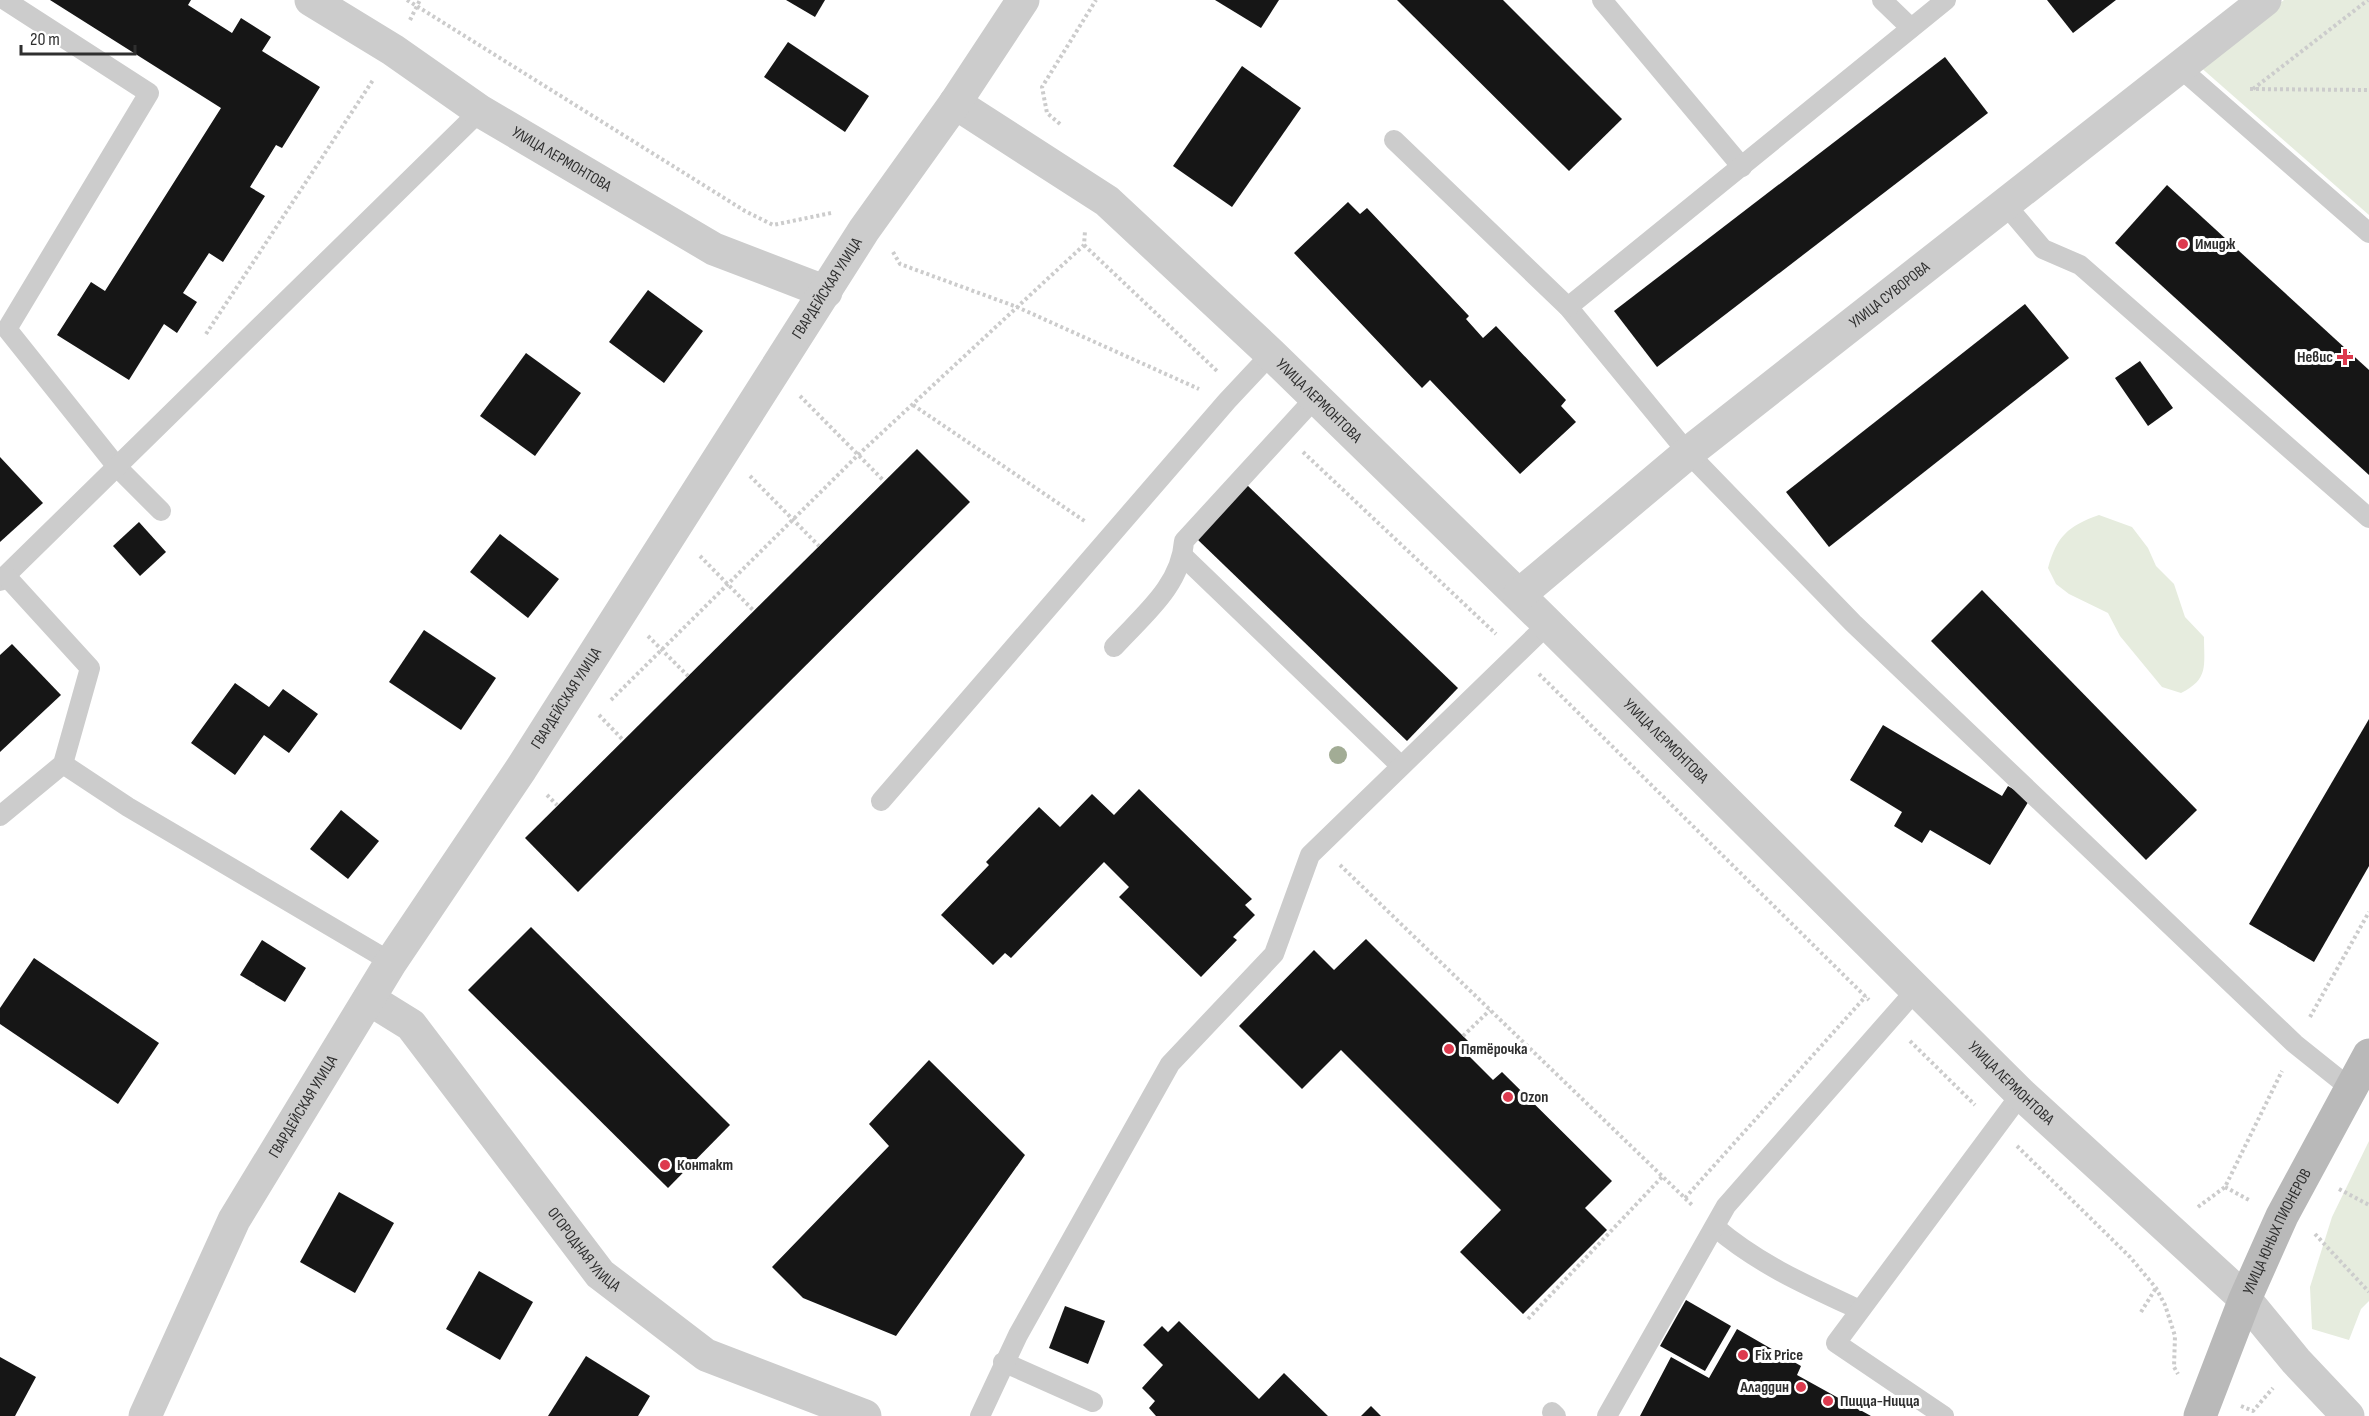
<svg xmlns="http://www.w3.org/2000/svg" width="2369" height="1416" font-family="'Sofia Sans Condensed',sans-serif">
  <rect width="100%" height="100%" fill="#fff"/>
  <!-- green -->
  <g fill="#e6ecde">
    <polygon points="2284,0 2369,0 2369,215 2198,65"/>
    <path d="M 2099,515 L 2132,527 L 2148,548 L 2156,566 L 2174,584 L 2185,617 L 2204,637 C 2204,666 2209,679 2181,693 L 2162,687 L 2120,636 L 2108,613 L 2069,594 L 2056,584 L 2048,568 C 2057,536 2068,526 2099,515 Z"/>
    <polygon points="2369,1141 2369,1301 2361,1309 2349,1340 2312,1329 2310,1287 2332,1217"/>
  </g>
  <!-- building -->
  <g fill="#161616">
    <polygon points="50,0 191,0 188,5 232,33 241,18 271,37 262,51 320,87 282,148 276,145 250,187 265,196 223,262 209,253 183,293 197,302 177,333 164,324 129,380 57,335 91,282 105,291 221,108"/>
    <polygon points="786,0 825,0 815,17"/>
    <polygon points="1215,0 1279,0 1261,28"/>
    <polygon points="1397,0 1503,0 1622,119 1569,171"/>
    <polygon points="2047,0 2116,0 2073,33"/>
    <polygon points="788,42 869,96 845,132 764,77"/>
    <polygon points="1945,57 1988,113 1657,367 1614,311"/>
    <polygon points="1242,66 1301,108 1232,207 1173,166"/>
    <polygon points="2167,185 2369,370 2369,475 2115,243"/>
    <polygon points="1348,202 1360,214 1367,208 1469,316 1466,319 1483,338 1496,326 1566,400 1561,406 1576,422 1520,474 1430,380 1422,388 1294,253"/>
    <polygon points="648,290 703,331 664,383 609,342"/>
    <polygon points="2025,304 2069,358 1829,547 1786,492"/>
    <polygon points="526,353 581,393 535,456 480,416"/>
    <polygon points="2140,361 2173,408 2148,426 2115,378"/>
    <polygon points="917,449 970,502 578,892 525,838"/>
    <polygon points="0,457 43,503 0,542"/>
    <polygon points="1247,485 1458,688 1407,741 1197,539"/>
    <polygon points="139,522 166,552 140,576 113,546"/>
    <polygon points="500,534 559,579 528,618 470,572"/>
    <polygon points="1982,590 2197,810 2146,860 1931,641"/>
    <polygon points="424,630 496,678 461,730 389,682"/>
    <polygon points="12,644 61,695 0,752 0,655"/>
    <polygon points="235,683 269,707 283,689 318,714 289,753 264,735 235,775 191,743"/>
    <polygon points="2369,719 2369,866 2314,962 2249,924"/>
    <polygon points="1883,725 2002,796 2008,786 2030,799 1990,865 1930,830 1922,843 1894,826 1902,812 1850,780"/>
    <polygon points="1139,789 1252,899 1245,905 1255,915 1233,937 1237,940 1201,977 1119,897 1129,887 1104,862 1011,958 1005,953 993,965 941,915 989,865 986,862 1039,807 1060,827 1092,794 1114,815"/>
    <polygon points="341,810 379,841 348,879 310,849"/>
    <polygon points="531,927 730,1125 668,1188 468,990"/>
    <polygon points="1366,939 1475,1048 1468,1055 1493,1080 1502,1072 1612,1181 1585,1208 1607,1230 1523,1314 1460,1252 1501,1210 1341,1050 1302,1089 1239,1026 1314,950 1334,970"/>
    <polygon points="262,940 306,968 285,1002 240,975"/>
    <polygon points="34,958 159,1043 118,1104 0,1024 0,1008"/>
    <polygon points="929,1060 1025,1155 896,1336 803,1298 772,1267 889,1146 869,1124"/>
    <polygon points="339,1192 394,1223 355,1293 300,1262"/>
    <polygon points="479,1271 533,1302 500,1360 446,1329"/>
    <polygon points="1686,1300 1731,1326 1705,1371 1660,1346"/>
    <polygon points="1065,1306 1105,1321 1088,1364 1049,1348"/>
    <polygon points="1179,1321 1259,1399 1284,1373 1328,1416 1156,1416 1149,1408 1155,1401 1142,1388 1163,1365 1143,1345 1162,1326 1168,1332"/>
    <polygon points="1737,1329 1801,1366 1797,1375 1871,1416 1640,1416 1671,1357 1709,1378"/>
    <polygon points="586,1356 650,1396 638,1416 548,1416"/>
    <polygon points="0,1357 36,1377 15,1416 0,1416"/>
    <polygon points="1371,1406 1381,1416 1361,1416"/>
  </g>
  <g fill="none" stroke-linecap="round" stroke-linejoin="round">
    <!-- path -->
    <g stroke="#ccc" stroke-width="4" stroke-dasharray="3 3" stroke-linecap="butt">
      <polyline points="407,0 745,211 773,225 831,213"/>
      <polyline points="410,20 420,0"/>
      <polyline points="2250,89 2369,90"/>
      <polyline points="2253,89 2368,0"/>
      <polyline points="1060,124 1047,113 1042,87 1096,0"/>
      <polyline points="1084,245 1217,371"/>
      <polyline points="893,252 900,264 1017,307 1199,389"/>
      <polyline points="206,334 373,80"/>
      <polyline points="800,396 884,481"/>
      <polyline points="913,405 1086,522"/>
      <polyline points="1303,452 1496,634"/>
      <polyline points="750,476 819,546"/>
      <polyline points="700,556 754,611"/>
      <polyline points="648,636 688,676"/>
      <polyline points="1539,674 1869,1000"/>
      <polyline points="611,700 858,455 1084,245 1085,231"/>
      <polyline points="599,715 623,740"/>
      <polyline points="547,795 557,805"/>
      <polyline points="1340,865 1692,1205"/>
      <polyline points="2310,1017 2369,912"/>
      <polyline points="1463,1036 1490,1010"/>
      <polyline points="1910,1041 1975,1105"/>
      <polyline points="2017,1146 2130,1257 2156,1288 2165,1305 2175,1336 2174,1367 2178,1374"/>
      <polyline points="2225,1187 2249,1200"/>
      <polyline points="2339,1189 2369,1205"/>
      <polyline points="1685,1198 1866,996"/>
      <polyline points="2198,1207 2225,1187 2282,1071"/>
      <polyline points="2315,1234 2369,1292"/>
      <polyline points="2141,1312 2156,1288"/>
      <polyline points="1528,1319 1662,1177"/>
      <polyline points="2241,1406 2253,1411 2273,1388"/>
    </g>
    <!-- service -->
    <g stroke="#ccc" stroke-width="20">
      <polyline points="5,0 149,93 7,329 118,468 161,511"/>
      <polyline points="1602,0 1742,167"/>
      <polyline points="1882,0 1911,28"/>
      <polyline points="2179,67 2369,233"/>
      <polyline points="1394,140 1568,307 1688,453 1853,623 2295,1044 2350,1088"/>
      <polyline points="2005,204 2043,249 2080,265 2369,518"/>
      <polyline points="1568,307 1946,0"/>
      <polyline points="1183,556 1401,766"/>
      <polyline points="0,581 480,111"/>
      <path d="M 1114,647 C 1143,615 1181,586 1184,541 L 1316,397"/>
      <polyline points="63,764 128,807 391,962"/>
      <polyline points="881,801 1227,401 1271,354"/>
      <polyline points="0,816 63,764 90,668 6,576"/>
      <path d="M 1715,1227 C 1758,1264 1808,1286 1860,1310"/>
      <polyline points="1003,1362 1093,1402"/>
      <polyline points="1552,1412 1556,1416"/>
      <polyline points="980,1416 1018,1335 1170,1064 1274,954 1310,855 1548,624"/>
      <polyline points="1607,1416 1726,1206 1916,990"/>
      <polyline points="1944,1416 1836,1343 2021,1094"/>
    </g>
    <!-- minor -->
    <g stroke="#ccc" stroke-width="33">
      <path id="s1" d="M 311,0 L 393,50 L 480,111 L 714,249 L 826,292"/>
      <path id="s2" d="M 955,103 L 1107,201 L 1271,354 L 1540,616 L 2021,1094 L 2245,1299 L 2296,1361 L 2348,1416"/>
      <path id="s3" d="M 1519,595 L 1688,453 L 2265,0"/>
      <path id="s4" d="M 369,999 L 411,1025 L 600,1274 L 706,1355 L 865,1416"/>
      <path id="s5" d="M 145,1416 L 234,1220 L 391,962 L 521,769 L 864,230 L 955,103 L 1023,0"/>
    </g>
    <!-- secondary -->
    <path stroke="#b9b9b9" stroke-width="33" id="s6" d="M 2200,1416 L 2245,1299 L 2282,1216 L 2369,1055"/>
  </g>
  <!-- trees -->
  <circle fill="#a2ac95" cx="1338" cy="755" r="9"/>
  <!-- markers -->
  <g fill="#dd3a4e" stroke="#fff" stroke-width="2">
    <circle cx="2183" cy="244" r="6"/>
    <path d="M2342 348h6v6h6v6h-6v6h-6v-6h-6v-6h6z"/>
    <circle cx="1449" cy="1049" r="6"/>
    <circle cx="1508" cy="1097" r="6"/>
    <circle cx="665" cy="1165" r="6"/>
    <circle cx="1743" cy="1355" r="6"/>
    <circle cx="1801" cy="1387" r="6"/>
    <circle cx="1828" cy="1401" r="6"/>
  </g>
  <g text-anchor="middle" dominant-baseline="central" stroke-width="6" stroke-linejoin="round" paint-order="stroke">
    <!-- street labels -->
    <g font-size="16" fill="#2f2f2f" stroke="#fff">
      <text stroke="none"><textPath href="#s1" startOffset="297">УЛИЦА ЛЕРМОНТОВА</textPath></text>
      <text stroke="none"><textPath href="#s5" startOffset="1320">ГВАРДЕЙСКАЯ УЛИЦА</textPath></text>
      <text stroke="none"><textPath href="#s3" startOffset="477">УЛИЦА СУВОРОВА</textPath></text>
      <text stroke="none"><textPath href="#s2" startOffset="472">УЛИЦА ЛЕРМОНТОВА</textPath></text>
      <text stroke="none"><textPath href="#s5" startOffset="834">ГВАРДЕЙСКАЯ УЛИЦА</textPath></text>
      <text stroke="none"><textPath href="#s2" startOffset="958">УЛИЦА ЛЕРМОНТОВА</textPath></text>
      <text stroke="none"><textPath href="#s2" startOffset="1444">УЛИЦА ЛЕРМОНТОВА</textPath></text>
      <text stroke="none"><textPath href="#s5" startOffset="348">ГВАРДЕЙСКАЯ УЛИЦА</textPath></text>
      <text stroke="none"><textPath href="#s6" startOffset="200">УЛИЦА ЮНЫХ ПИОНЕРОВ</textPath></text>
      <text stroke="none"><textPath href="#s4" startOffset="333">ОГОРОДНАЯ УЛИЦА</textPath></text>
    </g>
    <!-- poi labels -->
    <g font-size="16" font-weight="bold" fill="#2f2f2f" stroke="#fff" text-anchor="start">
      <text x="2195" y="244">Имидж</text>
      <text x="2333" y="357" text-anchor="end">Невис</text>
      <text x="1461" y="1049">Пятёрочка</text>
      <text x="1520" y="1097">Ozon</text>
      <text x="677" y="1165">Контакт</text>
      <text x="1755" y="1355">Fix Price</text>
      <text x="1789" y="1387" text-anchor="end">Аладдин</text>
      <text x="1840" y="1401">Пицца-Ницца</text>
    </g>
  </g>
  <!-- scale -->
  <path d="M21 45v9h114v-9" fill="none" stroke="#2f2f2f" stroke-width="3"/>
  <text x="30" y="45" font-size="18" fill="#2f2f2f" stroke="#ffffff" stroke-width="4.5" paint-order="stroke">20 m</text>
</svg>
